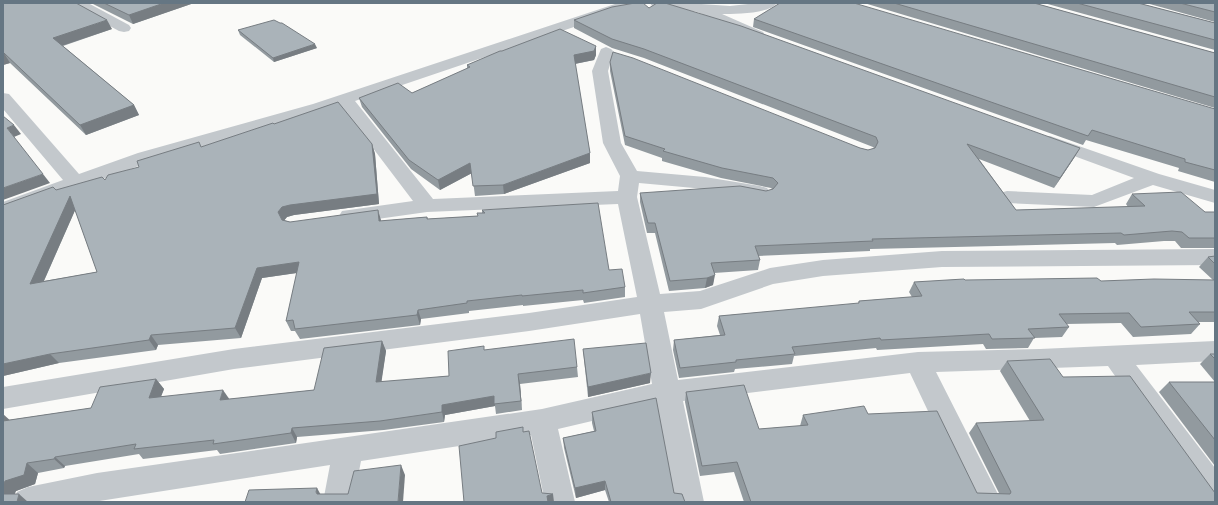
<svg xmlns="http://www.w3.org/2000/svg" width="1218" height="505" font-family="'Public Sans',sans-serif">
  <rect width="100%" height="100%" fill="#fafaf8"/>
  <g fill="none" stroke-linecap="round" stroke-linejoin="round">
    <!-- minor -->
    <g fill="#c3c8cc" fill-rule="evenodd">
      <polygon points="71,3 88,3 129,25 131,28 129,31 124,32 119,31 73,6"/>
      <polygon points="618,3 638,3 636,6 355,101 433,199 618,191 620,176 603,143 592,71 601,49 606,47 611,49 614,52 608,71 621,143 637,171 705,177 760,186 767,188 770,192 767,196 760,198 705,189 639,183 637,197 660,294 700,291 770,268 823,260 942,251 1215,249 1215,265 942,267 823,276 773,284 701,309 664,312 678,380 918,352 1040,349 1215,341 1215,361 1136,365 1215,468 1215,502 1204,502 1108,366 936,372 1002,502 971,502 910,373 683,401 704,502 674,502 656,406 558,429 575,502 545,502 531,435 361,461 353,502 323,502 330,465 93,502 13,502 17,492 28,487 97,473 542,409 652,384 640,314 529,331 234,369 3,409 3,387 234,349 529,313 637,297 618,204 427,212 349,223 342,221 339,216 342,211 413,201 341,106 152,161 3,216 3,202 63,180 3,109 3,93 9,94 79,174 138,153 313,104"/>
      <path d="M 650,3 L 687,3 L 730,6 L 757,3 L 777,3 C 769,14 735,14 722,14 L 763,32 L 765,35 L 763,38 C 744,43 716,18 697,12 C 685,9 670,9 657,7 L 652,6 Z"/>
      <polygon points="1050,136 1159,174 1215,190 1215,203 1153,185 1094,207 1007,203 1000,201 997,197 1000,193 1007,191 1092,195 1134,178 1044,145 1041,141 1044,137"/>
    </g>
  </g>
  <!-- wall -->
  <g fill="#929a9f" fill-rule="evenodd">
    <polygon points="3,3 112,29 63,46 134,105 139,115 86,135 10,63 3,65"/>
    <polygon points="91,3 194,3 133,24"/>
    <polygon points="864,3 1034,3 1215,53 1215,108"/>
    <polygon points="1044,3 1138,3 1215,23 1215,50"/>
    <polygon points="1146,3 1215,3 1215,22"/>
    <polygon points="649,8 1080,148 1074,158 1054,188 979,159 1016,210 1128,207 1126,204 1132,194 1205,212 1215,212 1215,248 1181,248 1175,241 1164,241 1117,245 1115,243 870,249 870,251 758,256 760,260 758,270 714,273 713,285 705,288 669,291 655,233 647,233 640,202 640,193 766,191 772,189 771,188 721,178 662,161 662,158 625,145 610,71 610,62 860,148 868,150 874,148 873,147 644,58 612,48 574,28 574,20"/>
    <polygon points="754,19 1215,109 1215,182 1178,171 1179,168 1086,140 1083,145 753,27"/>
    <polygon points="238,30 317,48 274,62 240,35"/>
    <polygon points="502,51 596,55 594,60 575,64 590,153 590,163 504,194 475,196 472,173 440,190 411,169 362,107 359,98 412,93 467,69 467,65"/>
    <path d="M 274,124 L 372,144 L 375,154 L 379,204 L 294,215 L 287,217 L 284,220 L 290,222 L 381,220 L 381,221 L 427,217 L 428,219 L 478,216 L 482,213 L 482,210 L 609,270 L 625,287 L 625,297 L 584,303 L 583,300 L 523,306 L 523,305 L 469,311 L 469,313 L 421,319 L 420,325 L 300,339 L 295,331 L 291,331 L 286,321 L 297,273 L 262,278 L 241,338 L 158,345 L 156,350 L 59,363 L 3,376 L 3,205 L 56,190 L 105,180 L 139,167 ZM 75,210 L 97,272 L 44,281 Z"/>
    <polygon points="1215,256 1215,322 1198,322 1200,324 1191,334 1133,337 1121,323 1066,324 1069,327 1062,337 1034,338 1028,348 986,349 983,344 877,350 876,348 794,356 792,364 735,369 734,372 679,378 673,350 674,340 720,335 717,326 719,316 858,304 859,301 912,297 909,292 914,282 965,280 1101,281 1213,280 1199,267 1208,257"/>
    <polygon points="382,341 386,351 381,382 449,376 485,350 577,367 578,377 520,384 522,410 496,414 495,406 445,415 444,422 384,430 297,437 296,443 220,454 217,450 143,459 139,454 65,466 64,468 38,473 35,484 16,491 3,502 9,420 91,408 156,379 164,389 161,396 229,399 314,390"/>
    <polygon points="583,349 650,383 588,397 584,359"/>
    <polygon points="1210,354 1215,354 1215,382 1200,364"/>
    <polygon points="1007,361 1063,377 1215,502 744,502 734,472 700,476 685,402 686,392 759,429 800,426 803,415 868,414 977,493 999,493 969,433 976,423 1030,421 1000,371"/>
    <polygon points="1169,382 1215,382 1215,466 1159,392"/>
    <polygon points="592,412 674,493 685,502 609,502 605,490 576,498 564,448 563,438 594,431 592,423"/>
  </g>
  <!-- shaded-wall -->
  <g fill="#777d82">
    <polygon points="164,3 194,3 133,24 129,15"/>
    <polygon points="107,20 112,29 58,47 53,38"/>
    <polygon points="315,44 317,48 274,62 273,58"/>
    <polygon points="596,46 596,55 594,60 574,64 574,55"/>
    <polygon points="4,53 10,63 3,65 3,54"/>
    <polygon points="134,105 139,115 86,135 80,125"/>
    <polygon points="14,125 21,134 14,137 7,128"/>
    <polygon points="372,144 375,154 379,204 294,215 287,217 283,222 278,212 282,207"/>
    <polygon points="1080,148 1074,158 1054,188 1060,178"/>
    <polygon points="590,153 590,163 504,194 503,185"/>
    <polygon points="470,163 472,173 440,190 438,180"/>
    <polygon points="43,174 50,183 3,200 3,188"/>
    <polygon points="70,196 77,206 38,294 30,284"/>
    <polygon points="378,210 381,220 382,231 379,221"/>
    <polygon points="299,262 303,272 262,278 241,338 235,328 257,268"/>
    <polygon points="715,275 713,285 705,288 707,278"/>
    <polygon points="418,310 421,319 420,325 417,315"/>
    <polygon points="151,335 158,345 156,350 149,340"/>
    <polygon points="382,341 386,351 380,392 376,382"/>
    <polygon points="50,354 59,363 3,376 3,364"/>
    <polygon points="651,373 650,383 588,397 588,387"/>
    <polygon points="518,374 520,384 522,410"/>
    <polygon points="156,379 164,389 157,407 149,398"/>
    <polygon points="223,390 230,400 220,400"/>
    <polygon points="494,396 495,406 445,415 444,422 442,412 442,405"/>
    <polygon points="3,414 13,423 3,426"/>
    <polygon points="292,428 297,437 296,443 291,433"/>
    <polygon points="55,457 65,466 64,468 54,459"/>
    <polygon points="27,463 38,473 35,484 16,491 12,501 3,496 3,486 5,481"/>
    <polygon points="401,465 405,475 403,502 398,502"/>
    <polygon points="605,481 605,490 576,498 575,488"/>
    <polygon points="317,488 322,497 322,502 316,492"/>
    <polygon points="19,494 28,502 17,502"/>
    <polygon points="553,494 554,502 547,502 547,496"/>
  </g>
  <!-- building -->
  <g fill="#aab3b9" stroke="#777d82" fill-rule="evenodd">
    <polygon points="3,3 76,3 107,20 53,38 134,105 80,125 4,53 3,54"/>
    <polygon points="104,3 164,3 129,15"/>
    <polygon points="635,3 643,3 649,8 657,3 665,3 741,26 1080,148 1060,178 967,144 1016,210 1145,206 1132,194 1181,192 1205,212 1215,212 1215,238 1189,238 1182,232 1172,231 1124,235 1121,233 872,239 873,241 755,246 760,260 711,263 715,275 707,278 670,281 655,223 648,223 640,193 740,186 766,191 773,189 778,183 773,178 722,168 663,151 665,149 625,136 610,62 613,52 633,58 860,148 868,150 875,148 878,142 876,137 644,49 612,39 574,20 612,7"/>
    <polygon points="780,3 854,3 1215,109 1215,170 1185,162 1185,159 1092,130 1088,136 754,19"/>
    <polygon points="894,3 1034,3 1215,53 1215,97"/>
    <polygon points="1077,3 1138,3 1215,23 1215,40"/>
    <polygon points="1180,3 1215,3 1215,12"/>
    <polygon points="274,20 280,23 282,23 315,44 273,58 238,30"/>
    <polygon points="560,29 596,46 594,51 574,55 590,153 503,185 473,186 470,163 438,180 409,160 359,98 398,83 412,93 470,67 467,65 500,51 502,51"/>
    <path d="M 338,102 L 372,144 L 377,194 L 290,205 L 282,207 L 278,212 L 282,220 L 290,222 L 378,210 L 379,221 L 427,217 L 427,219 L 478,216 L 477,213 L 485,213 L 482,210 L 598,203 L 609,270 L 622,269 L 625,287 L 583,293 L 583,290 L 522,296 L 522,295 L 467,301 L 467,303 L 418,310 L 417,315 L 295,329 L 293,320 L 286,321 L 299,262 L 257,268 L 235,328 L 151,335 L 149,340 L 50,354 L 3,364 L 3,205 L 53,187 L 56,190 L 102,177 L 105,180 L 108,175 L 139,167 L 137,161 L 199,142 L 201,147 L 273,123 L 274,124 ZM 70,196 L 97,272 L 30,284 Z"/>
    <polygon points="3,116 14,125 7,128 43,174 3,188"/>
    <polygon points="1215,256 1215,264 1208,257"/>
    <polygon points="1097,278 1101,281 1154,279 1215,280 1215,312 1189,312 1200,324 1141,327 1129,313 1059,314 1069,327 1028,329 1035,338 992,339 989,334 881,340 880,338 792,347 795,354 736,360 736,362 680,368 674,340 725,335 719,316 859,303 859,301 922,296 914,282 964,279 965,280"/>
    <polygon points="574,339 577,367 518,374 521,401 494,404 494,396 442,405 442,412 380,421 292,428 291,433 213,444 214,440 134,449 136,444 55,457 54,459 27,463 24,475 5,481 3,486 3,421 91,408 100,387 156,379 149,398 223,390 220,400 314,390 324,348 382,341 376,382 449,376 448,351 484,346 484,350"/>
    <polygon points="646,343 651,373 588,387 583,349"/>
    <polygon points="1210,354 1215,354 1215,359"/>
    <polygon points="1050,359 1063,377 1130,376 1215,493 1215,502 751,502 737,462 702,466 686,392 744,385 759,429 808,425 803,415 864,406 868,414 937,411 977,493 1010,494 1011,492 976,423 1044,420 1007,361"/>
    <polygon points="1169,382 1215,382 1215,440"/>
    <polygon points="656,398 674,493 682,494 685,502 611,502 605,481 575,488 563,438 596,431 592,412"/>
    <polygon points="523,427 523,432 529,431 542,493 553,494 547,496 548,502 464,502 459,446 496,438 496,432"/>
    <polygon points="401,465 398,502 241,502 245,502 249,490 317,488 316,492 317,494 348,494 354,471"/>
    <polygon points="3,494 19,494 17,502 3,502"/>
  </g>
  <!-- border -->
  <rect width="1218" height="505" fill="none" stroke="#657683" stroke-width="8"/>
</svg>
